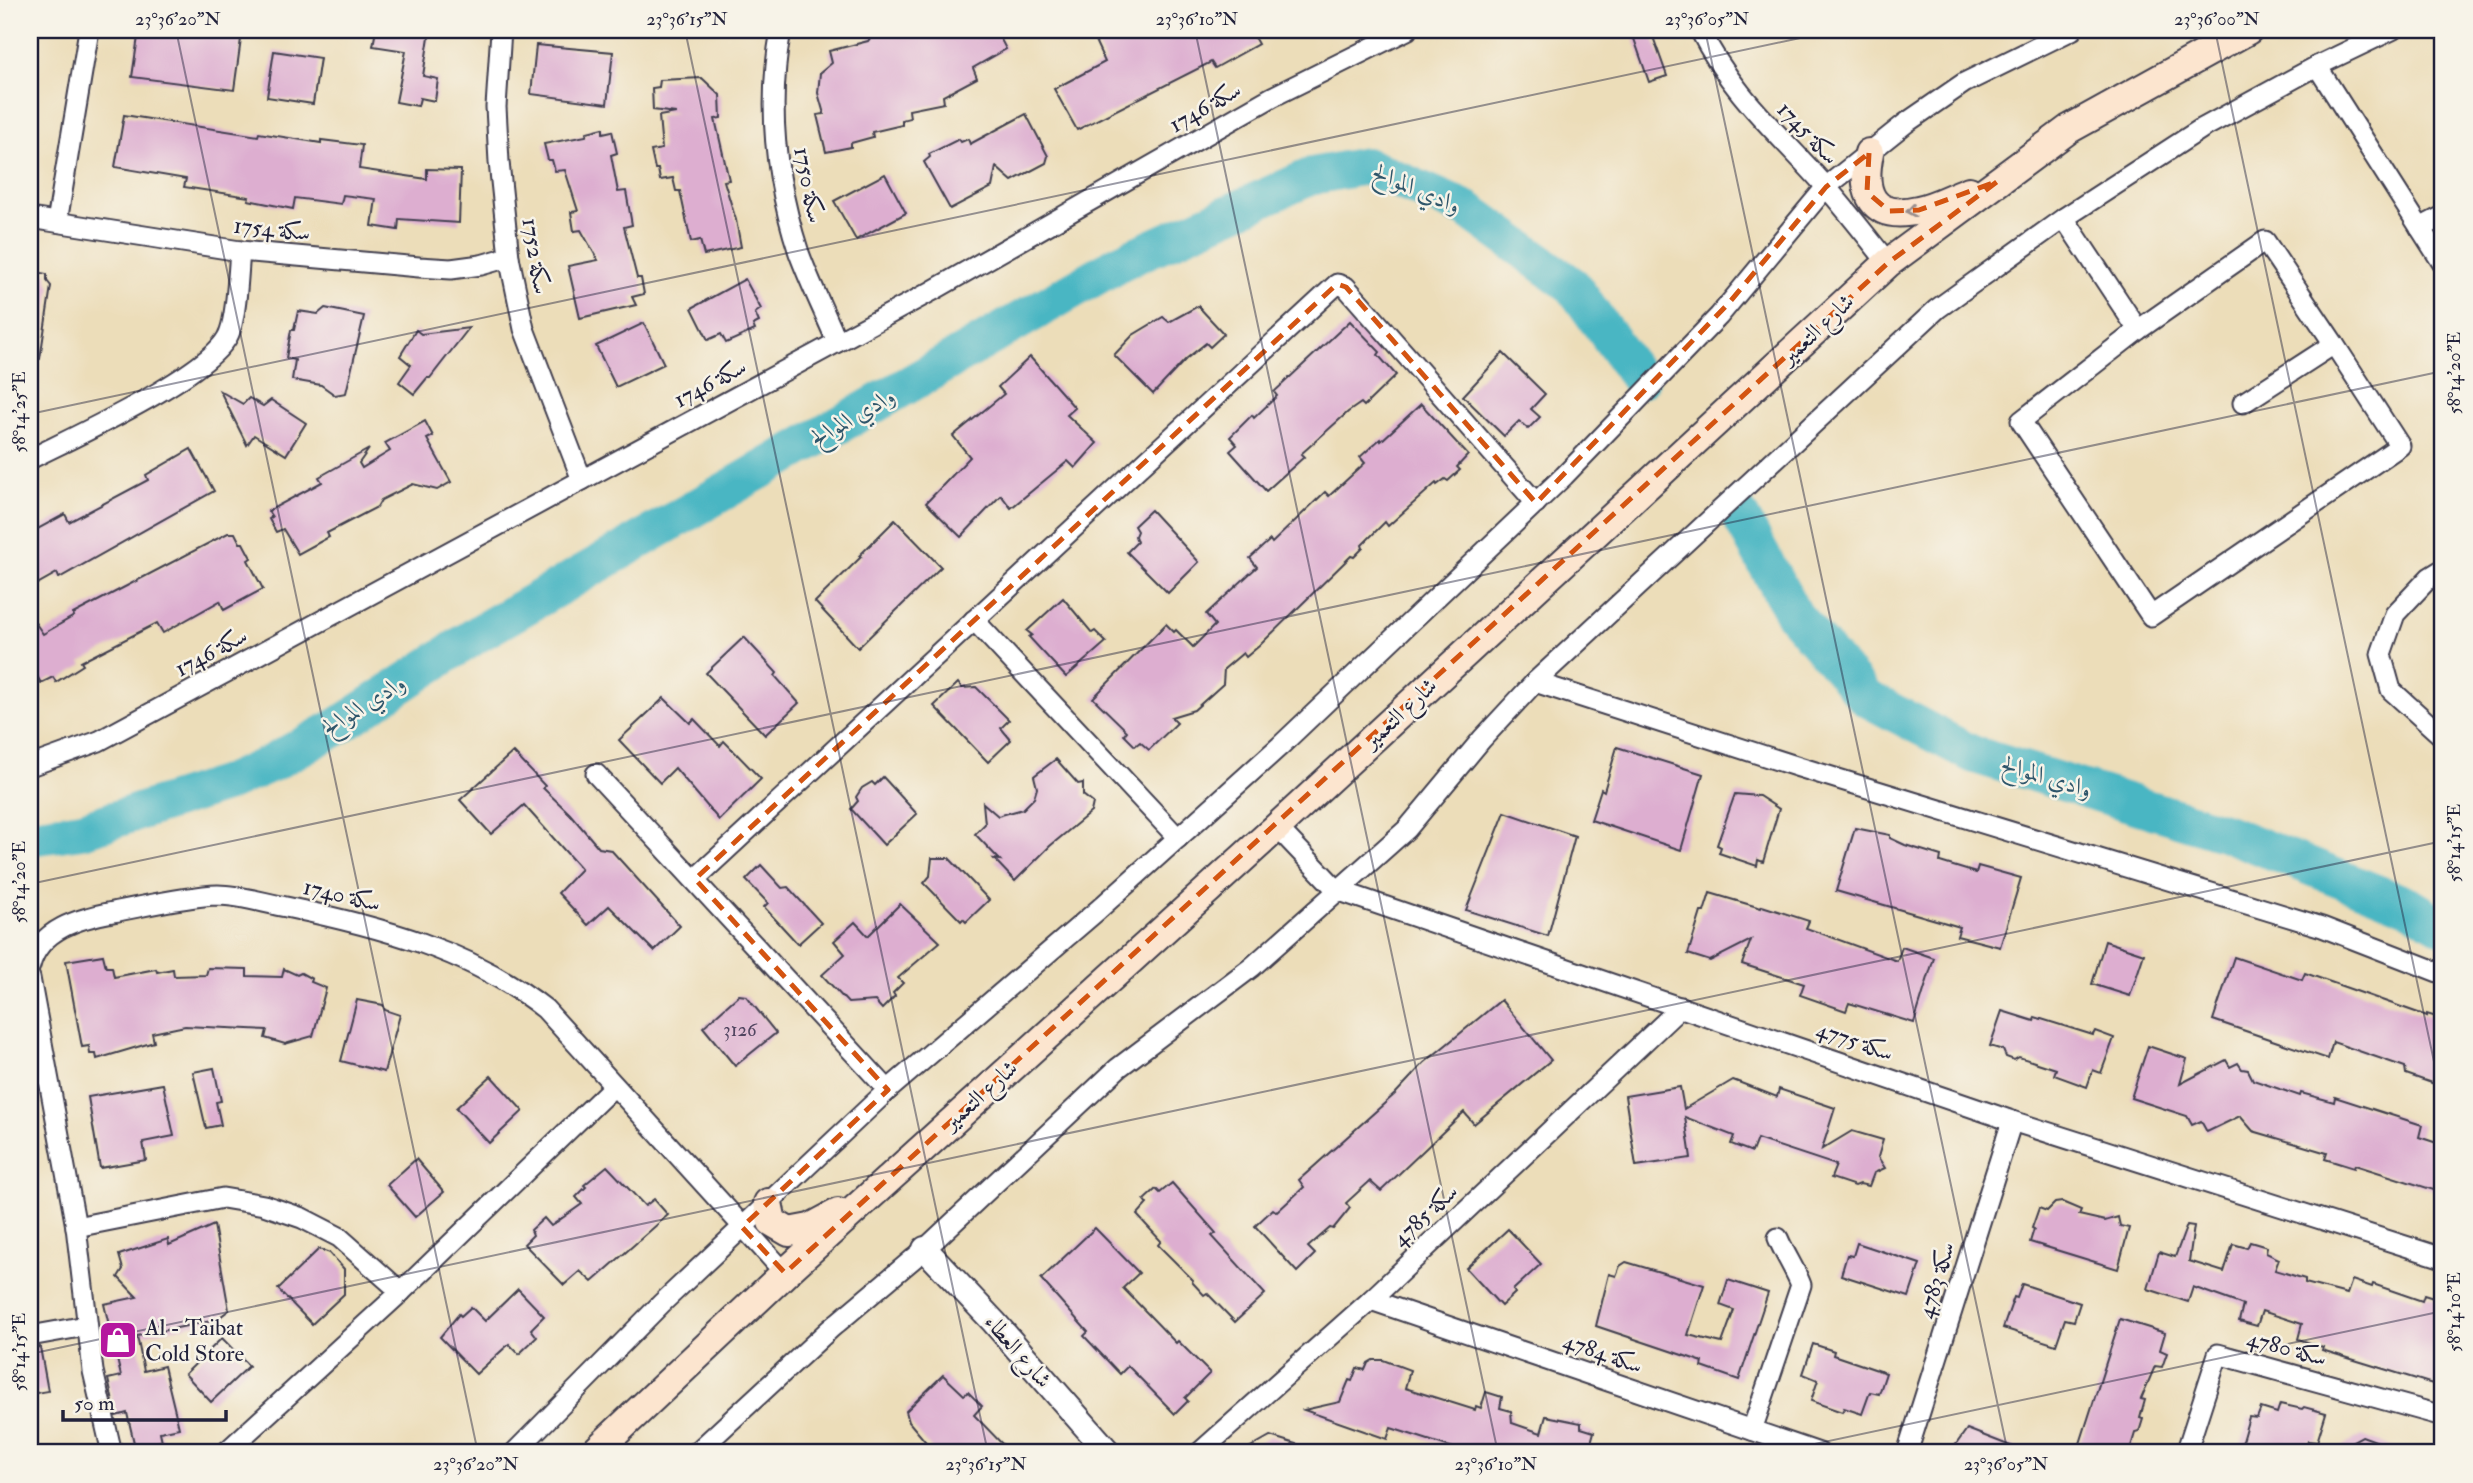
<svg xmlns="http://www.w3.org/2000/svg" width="2473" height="1483" font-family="'IM FELL Double Pica',Amiri,serif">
  <rect width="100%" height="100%" fill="#f7f3e8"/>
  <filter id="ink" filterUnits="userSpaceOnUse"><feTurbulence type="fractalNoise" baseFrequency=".0143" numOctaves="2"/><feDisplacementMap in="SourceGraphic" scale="14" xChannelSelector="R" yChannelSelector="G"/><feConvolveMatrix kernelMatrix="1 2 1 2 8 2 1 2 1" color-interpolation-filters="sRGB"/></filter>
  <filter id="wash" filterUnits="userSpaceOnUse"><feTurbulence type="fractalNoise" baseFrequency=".00686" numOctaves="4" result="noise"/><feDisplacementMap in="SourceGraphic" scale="28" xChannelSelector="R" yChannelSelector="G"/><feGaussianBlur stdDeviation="1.57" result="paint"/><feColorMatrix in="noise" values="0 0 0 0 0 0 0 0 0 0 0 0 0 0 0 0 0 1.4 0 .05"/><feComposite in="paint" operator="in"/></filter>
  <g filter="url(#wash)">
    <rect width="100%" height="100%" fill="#ecddb9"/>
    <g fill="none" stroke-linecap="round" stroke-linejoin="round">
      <!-- river -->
      <g stroke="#48b6c3" stroke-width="38">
        <polyline points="1739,514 1794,615 1866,698 1972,754 2226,833 2411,907 2443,926"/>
        <polyline points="30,837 82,830 225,784 270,764 337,727 481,632 1121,262 1312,176 1366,166 1468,210 1573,286 1640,380"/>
      </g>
    </g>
    <g id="blocks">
      <!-- building -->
      <g fill="#ddaed0">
        <polygon points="139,30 185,30 241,39 234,90 132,77"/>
        <polygon points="376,30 430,30 423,76 438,79 435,101 420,98 418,106 396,102 406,51 373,46"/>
        <polygon points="876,30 996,30 1006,49 973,68 977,78 943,96 944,103 909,110 910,118 902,120 902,125 872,132 873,137 851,143 851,147 826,152 817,115 824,114 818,93 820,73 832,63 829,51 868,41"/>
        <polygon points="1090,30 1250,30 1258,44 1215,68 1211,62 1077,130 1054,89 1105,62"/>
        <polygon points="1631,30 1644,30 1652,34 1667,76 1649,82"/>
        <polygon points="536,45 613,52 607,104 531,94"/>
        <polygon points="274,51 320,58 313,104 267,97"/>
        <polygon points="702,78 720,95 721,118 715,119 729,180 724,181 736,220 741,247 704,255 700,240 691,242 680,191 676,191 673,178 660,180 658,169 655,169 651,151 662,149 659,116 676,113 653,110 652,88 659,87 660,80"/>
        <polygon points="1026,114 1048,156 1046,163 1012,181 996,167 992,187 950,209 924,162 930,157 929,154 959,139 961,142 968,139 970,144"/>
        <polygon points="124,115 258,136 259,133 321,143 321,140 362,145 359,169 427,179 427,169 461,170 459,223 399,219 398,230 372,226 376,199 343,195 341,204 295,198 293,209 248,200 249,197 184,187 186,179 115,167"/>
        <polygon points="603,128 603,133 612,131 617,153 611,155 618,192 626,191 632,225 624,227 637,278 641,278 644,294 632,297 636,305 580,318 568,266 598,260 581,230 574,231 571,212 578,211 565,170 555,171 552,160 548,160 544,144 586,136 587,132"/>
        <polygon points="885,174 906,213 856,240 834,201"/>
        <polygon points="30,271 47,274 47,281 51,286 40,359 30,358"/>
        <polygon points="745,279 761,309 755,313 759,322 753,325 755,330 726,343 721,334 708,340 692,308"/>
        <polygon points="1198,306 1224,334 1210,347 1206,343 1186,359 1153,394 1114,355 1133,335 1163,317 1169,322"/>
        <polygon points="325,308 364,316 346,393 335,395 321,385 292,380 295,360 286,358 291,330 294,330 298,311 318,314"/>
        <polygon points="1350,321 1380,352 1378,355 1396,375 1364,406 1361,403 1348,412 1301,454 1304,457 1266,491 1230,451 1237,445 1230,437 1252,415 1254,418 1277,396 1274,392"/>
        <polygon points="644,323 664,364 616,387 596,346"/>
        <polygon points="469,328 430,378 427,378 414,394 399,382 411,365 400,356 416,330 421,334"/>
        <polygon points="1503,353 1545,394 1531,409 1540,417 1528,429 1519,421 1504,436 1463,396"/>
        <polygon points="1030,357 1075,408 1067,415 1097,443 1075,468 1068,461 1011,508 1001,495 961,537 926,503 970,457 953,436 1004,394 998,387"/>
        <polygon points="220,391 243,404 249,398 263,406 271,400 306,423 286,455 254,435 247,445"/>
        <polygon points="1421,404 1468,455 1457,467 1460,470 1448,481 1445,479 1437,485 1436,483 1388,526 1385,522 1362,545 1363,548 1354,557 1351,556 1259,646 1246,657 1243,653 1224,669 1223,684 1194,710 1171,717 1177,723 1149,750 1140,742 1135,746 1124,735 1127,731 1093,698 1166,624 1174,632 1176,630 1193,647 1215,625 1206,614 1257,567 1250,558 1270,540 1272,543 1325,492 1329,496 1365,463 1360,457 1380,439 1381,441"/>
        <polygon points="425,421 433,436 427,439 451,482 437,490 413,484 381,500 377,507 327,533 329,537 298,554 283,529 276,532 269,519 272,517 268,511 322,482 319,477 369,449 359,463 362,468 390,451 385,443"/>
        <polygon points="191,449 214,491 59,578 57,573 30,588 30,533 65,514 69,522 148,480 146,475"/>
        <polygon points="1151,510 1199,562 1168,593 1127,552 1137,542 1135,536 1137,531 1134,526"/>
        <polygon points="895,520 941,567 858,648 815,602 861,557 859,556"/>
        <polygon points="228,533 235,533 240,543 243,543 251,558 248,560 263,589 224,610 220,601 163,633 157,623 81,662 83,665 56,682 53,677 41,683 30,664 30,615 43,634 74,616 73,614"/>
        <polygon points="1063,598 1092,633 1095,631 1106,642 1066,677 1029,637 1032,635 1027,631"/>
        <polygon points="744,637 777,673 775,676 799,703 765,735 706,673"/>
        <polygon points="958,683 962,688 976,687 1009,720 1001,728 1011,740 988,762 934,706"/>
        <polygon points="664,698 690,723 694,719 720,746 724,741 761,779 719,820 675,768 660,783 619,740"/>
        <polygon points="1617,747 1703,774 1681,850 1591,820 1601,789 1604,791"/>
        <polygon points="513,752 545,786 543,788 570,814 599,848 611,850 680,926 654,951 609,906 588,925 558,893 581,869 524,805 491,834 460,800"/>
        <polygon points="1056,759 1078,784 1083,783 1083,795 1093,803 1091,812 1050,846 1015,881 994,859 1000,860 975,834 985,824 983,803 998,816 1023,809 1034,798 1037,788 1034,776"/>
        <polygon points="883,777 917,814 884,845 851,809 858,801 856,797 862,788 872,782 875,785"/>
        <polygon points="1735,794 1759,796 1779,809 1763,862 1758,860 1757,866 1719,853 1721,847 1717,845"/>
        <polygon points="1505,812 1575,836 1548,936 1466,910"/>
        <polygon points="1855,828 1890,835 1890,838 1905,845 1941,856 1940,862 1976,873 1978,866 2021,878 2000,947 1957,936 1960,927 1836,891"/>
        <polygon points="932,858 949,858 989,900 966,922 963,919 961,921 924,883 930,876"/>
        <polygon points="761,865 782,888 788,887 821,923 798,944 764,907 768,903 746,880"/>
        <polygon points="1710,893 1761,908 1762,906 1809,921 1806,928 1897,961 1902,947 1934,958 1914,1023 1849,1003 1846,1011 1800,995 1804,984 1742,964 1751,940 1710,961 1688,954 1701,912 1704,912"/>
        <polygon points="900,904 940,942 898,978 903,983 893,993 895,996 882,1009 875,1001 848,1003 822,975 845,954 834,941 855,922 868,936"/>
        <polygon points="2105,941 2144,954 2130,996 2092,984"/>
        <polygon points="103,955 106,967 112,967 114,977 156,969 157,972 173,969 174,976 206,975 208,968 247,969 247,976 282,977 284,969 297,975 301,973 312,979 311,982 326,988 313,1036 285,1044 265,1038 267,1030 185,1026 152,1033 154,1042 97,1059 96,1054 90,1054 89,1046 82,1047 66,961"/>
        <polygon points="2234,957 2302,980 2305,973 2427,1016 2427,1014 2443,1019 2443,1087 2406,1074 2405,1067 2333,1042 2328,1059 2213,1020"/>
        <polygon points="739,995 746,996 776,1033 735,1066 703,1027"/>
        <polygon points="357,1000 383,1005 385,1010 400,1015 384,1072 341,1061"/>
        <polygon points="1501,1000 1551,1060 1474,1124 1464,1112 1381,1191 1370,1181 1346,1203 1350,1208 1333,1229 1330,1228 1308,1247 1315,1254 1297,1272 1255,1226 1273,1209 1277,1212 1304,1187 1299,1180 1395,1094 1424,1063"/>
        <polygon points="2002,1011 2034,1021 2035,1017 2093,1035 2095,1031 2114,1038 2101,1073 2093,1070 2087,1087 2054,1075 2056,1069 2019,1057 2014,1060 2006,1057 2003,1050 1990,1046"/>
        <polygon points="2148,1046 2187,1059 2180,1084 2226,1060 2230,1067 2238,1063 2242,1069 2248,1070 2253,1080 2300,1096 2301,1093 2334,1102 2335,1097 2422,1125 2419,1137 2443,1145 2443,1193 2355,1165 2354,1168 2325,1159 2327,1153 2253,1131 2240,1116 2207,1132 2201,1121 2192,1125 2187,1116 2131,1098"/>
        <polygon points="214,1068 221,1101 216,1102 221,1125 206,1128 193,1072"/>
        <polygon points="491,1076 523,1111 489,1143 456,1108"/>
        <polygon points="1733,1080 1777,1097 1779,1089 1835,1108 1822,1149 1852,1131 1883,1140 1878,1157 1885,1168 1874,1173 1869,1186 1860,1184 1855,1186 1831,1178 1836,1165 1757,1139 1752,1152 1731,1144 1734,1136 1685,1117 1691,1158 1636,1166 1625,1096 1680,1087 1684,1109"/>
        <polygon points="163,1084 174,1136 143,1142 146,1160 100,1168 88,1097"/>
        <polygon points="416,1159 444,1192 415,1217 387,1185"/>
        <polygon points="607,1166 645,1206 654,1199 668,1215 592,1282 580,1271 564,1285 524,1244 533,1235 531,1230 544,1218 551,1226 582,1204 576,1197 586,1187 584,1185"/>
        <polygon points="1172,1183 1216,1233 1212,1236 1265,1294 1235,1322 1207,1293 1204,1295 1192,1282 1193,1280 1158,1245 1161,1241 1137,1215 1147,1204 1144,1200 1156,1189 1160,1193"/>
        <polygon points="2062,1202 2081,1210 2079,1215 2105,1221 2118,1217 2120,1226 2129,1228 2118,1269 2030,1242 2034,1229 2032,1228 2039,1208 2047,1211 2055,1203"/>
        <polygon points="214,1225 229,1310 216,1320 137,1336 144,1371 164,1366 179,1428 160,1432 162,1441 135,1447 127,1413 116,1416 108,1379 121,1376 104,1304 137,1297 118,1277 123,1269 119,1255 168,1239 169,1245"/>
        <polygon points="2187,1225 2194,1226 2189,1261 2224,1272 2233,1244 2247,1248 2250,1242 2267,1247 2266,1253 2279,1259 2275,1270 2305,1279 2305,1283 2347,1294 2352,1280 2372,1287 2373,1284 2422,1301 2424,1295 2443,1301 2443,1363 2436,1385 2322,1350 2323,1347 2298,1339 2302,1324 2262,1311 2257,1326 2239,1321 2243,1305 2193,1287 2188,1302 2148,1289 2159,1252 2175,1257"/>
        <polygon points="1095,1228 1139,1273 1123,1288 1176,1343 1178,1341 1210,1373 1185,1398 1188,1401 1175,1414 1128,1366 1120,1374 1084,1336 1088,1332 1041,1279"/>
        <polygon points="1508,1229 1541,1264 1513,1290 1515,1293 1501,1306 1466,1268"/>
        <polygon points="1857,1243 1920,1264 1909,1297 1841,1275 1847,1255 1853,1256"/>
        <polygon points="319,1249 330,1253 344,1269 344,1294 312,1324 278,1289"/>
        <polygon points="1626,1262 1704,1285 1688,1335 1722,1343 1734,1310 1720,1305 1728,1280 1768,1293 1739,1380 1702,1367 1703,1362 1596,1326 1609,1274 1616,1276 1620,1266"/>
        <polygon points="2022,1284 2080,1303 2074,1321 2065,1319 2056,1345 2003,1328 2014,1297 2017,1298"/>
        <polygon points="518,1289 544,1316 531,1329 537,1337 519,1354 509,1344 476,1374 440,1337 459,1314 461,1316 471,1307 485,1321"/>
        <polygon points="2120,1319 2165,1333 2160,1350 2167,1353 2162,1367 2155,1366 2141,1399 2145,1400 2140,1418 2143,1419 2139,1432 2135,1433 2129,1453 2077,1453"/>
        <polygon points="222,1338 249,1366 211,1402 185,1374"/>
        <polygon points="1813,1344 1834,1351 1833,1355 1886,1373 1879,1394 1870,1392 1862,1414 1844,1408 1842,1412 1811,1401 1818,1380 1803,1374"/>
        <polygon points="40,1347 48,1391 30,1394 30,1348"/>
        <polygon points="1373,1360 1383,1360 1410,1370 1405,1388 1475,1410 1476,1406 1481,1408 1486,1392 1502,1397 1500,1408 1511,1411 1512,1423 1541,1433 1546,1416 1581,1423 1581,1428 1594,1432 1588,1453 1469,1453 1391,1428 1387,1439 1304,1410 1340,1402 1349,1380 1352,1381 1357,1368 1365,1370 1368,1363"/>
        <polygon points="943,1375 964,1395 968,1392 982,1406 974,1415 1011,1453 935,1453 909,1422 906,1411"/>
        <polygon points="2280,1404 2302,1409 2304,1407 2326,1413 2317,1442 2308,1441 2304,1453 2257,1453 2240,1448 2249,1417 2257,1418 2261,1408 2277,1413"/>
        <polygon points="1967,1429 2026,1452 2026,1453 1950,1453"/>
        <polygon points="1270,1436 1312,1449 1312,1453 1240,1453"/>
        <polygon points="2362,1436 2403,1451 2402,1453 2331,1453"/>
      </g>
    </g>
  </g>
  <g filter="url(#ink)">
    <use href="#blocks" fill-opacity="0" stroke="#403e4e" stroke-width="2"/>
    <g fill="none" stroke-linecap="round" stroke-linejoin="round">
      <defs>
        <g id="minor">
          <polyline points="501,30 496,107 499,162 509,257 524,329 582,480"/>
          <path d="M 781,30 C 767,105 775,180 799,253 C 810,283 825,313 837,342"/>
          <path d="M 1700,30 C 1734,98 1779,133 1827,188 C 1848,212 1868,238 1888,263"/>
          <polyline points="2317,66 2443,264"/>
          <polyline points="30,218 240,251 419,267 451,269 481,265 509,257"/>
          <polyline points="2064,218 2138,330 2021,421 2151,616 2400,446 2334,344 2243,403"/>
          <polyline points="57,222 89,30"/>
          <polyline points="2420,228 2443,216"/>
          <polyline points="2138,330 2265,241 2334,344"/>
          <path d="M 30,459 C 71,438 218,372 230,331 C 237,311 238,273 240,251"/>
          <polyline points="2443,569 2430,577 2395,614 2381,654 2391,690 2443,737"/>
          <polyline points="974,620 1178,838"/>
          <polyline points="1535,682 1799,767 2322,927 2443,974"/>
          <polyline points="30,766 99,741 932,291 1272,97 1407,30"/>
          <polyline points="596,774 888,1090"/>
          <polyline points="1277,827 1337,890 2012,1121 2443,1258"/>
          <polyline points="695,879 1337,284 1346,287 1536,503"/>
          <path d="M 30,966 C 39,929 80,918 113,912 C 145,906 186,896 218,895 C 240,895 264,903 286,907 C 377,926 471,950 545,1009 L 785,1273"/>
          <polyline points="30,978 76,1227 93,1371 112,1453"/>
          <polyline points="76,1227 223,1198 264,1205 302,1218 339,1237 401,1292"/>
          <polyline points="1371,1300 1819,1453"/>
          <polyline points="30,1336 86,1326"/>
          <path d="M 1752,1430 L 1801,1285 C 1795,1269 1785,1255 1778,1238"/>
          <polyline points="225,1453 401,1292 614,1086"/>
          <polyline points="514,1453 662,1303 888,1090 1098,910 1280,746 1564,476 1719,316 1826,187 1906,123 1964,83 2072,30"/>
          <polyline points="696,1453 830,1329 925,1249 1118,1068 1252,967 1407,829 1482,739 1535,682 1937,309 2064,218 2201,129 2317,66 2392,30"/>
          <polyline points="1199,1453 1371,1300 1681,1007"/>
          <polyline points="1907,1453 2012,1121"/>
          <polyline points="2186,1453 2218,1354 2443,1416"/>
        </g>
        <polyline id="tertiary" points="925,1249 994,1322 1109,1453"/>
        <g id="secondary">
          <path d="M 1869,153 C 1861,192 1871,221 1918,210 C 1935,207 1952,197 1969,191"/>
          <polyline points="768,1203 772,1222 789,1232 810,1228 838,1213"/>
          <polyline points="594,1453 785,1273 1277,827 1888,263 2069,129 2248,30"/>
        </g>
      </defs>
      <!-- minor casing -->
      <use href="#minor" stroke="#403e4e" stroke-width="23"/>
      <!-- tertiary casing -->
      <use href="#tertiary" stroke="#403e4e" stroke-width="28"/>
      <!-- secondary casing -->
      <use href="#secondary" stroke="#403e4e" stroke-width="32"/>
      <!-- minor -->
      <use href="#minor" stroke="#fff" stroke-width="19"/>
      <!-- tertiary -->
      <use href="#tertiary" stroke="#fff" stroke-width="24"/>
      <!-- secondary -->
      <use href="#secondary" stroke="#fce5cf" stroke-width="28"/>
    </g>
    <!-- one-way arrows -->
    <defs><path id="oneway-chevron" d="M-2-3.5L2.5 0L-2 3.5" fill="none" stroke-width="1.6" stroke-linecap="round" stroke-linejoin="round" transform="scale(1.75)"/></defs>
    <use stroke="#9a8d8c" href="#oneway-chevron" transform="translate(1911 211) rotate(171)"/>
  </g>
  <!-- marked area -->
  <path fill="none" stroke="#d45411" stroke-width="5" stroke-dasharray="14 9" stroke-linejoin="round" d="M 1869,153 L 1867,192 L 1889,211 L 1919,210 L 1998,181 L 1888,263 L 785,1273 L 742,1227 L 888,1090 L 695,879 L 1337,284 L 1346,287 L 1536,503 L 1728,304 L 1826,187 Z"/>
  <!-- ticks -->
  <path fill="none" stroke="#22223b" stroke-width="2" stroke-opacity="0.45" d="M 176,30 L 478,1453M 685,30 L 988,1453M 1195,30 L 1498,1453M 1705,30 L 2008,1453M 2215,30 L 2443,1104M 30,414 L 1838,30M 30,884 L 2443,371M 30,1354 L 2443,841M 1772,1453 L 2443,1311"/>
  <!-- icons -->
  <defs>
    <symbol id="shop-square" viewBox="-11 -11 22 22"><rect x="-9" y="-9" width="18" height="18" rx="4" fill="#b5179e" stroke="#f7f3e8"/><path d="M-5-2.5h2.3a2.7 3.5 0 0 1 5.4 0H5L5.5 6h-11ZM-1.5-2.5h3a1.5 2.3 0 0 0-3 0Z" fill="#fff"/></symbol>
  </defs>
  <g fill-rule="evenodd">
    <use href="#shop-square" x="96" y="1318" width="44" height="44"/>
  </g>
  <g text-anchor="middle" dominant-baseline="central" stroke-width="5" stroke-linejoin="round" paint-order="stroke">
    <!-- number labels -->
    <g font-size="19" fill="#514560">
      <text x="740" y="1030">3126</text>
    </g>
    <!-- street labels -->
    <g font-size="23" fill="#22223b" stroke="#f7f3e8">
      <text transform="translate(1205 107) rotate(-30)">سكة 1746</text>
      <text transform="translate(1808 133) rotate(46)">سكة 1745</text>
      <text transform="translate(809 185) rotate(79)">سكة 1750</text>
      <text transform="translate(272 229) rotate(6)">سكة 1754</text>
      <text transform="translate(536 256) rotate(81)">سكة 1752</text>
      <text transform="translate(1817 329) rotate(-43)">شارع التعمير</text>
      <text transform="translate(710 383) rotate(-28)">سكة 1746</text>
      <text transform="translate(211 652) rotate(-28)">سكة 1746</text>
      <text transform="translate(1400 713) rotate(-43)">شارع التعمير</text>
      <text transform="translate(342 895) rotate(13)">سكة 1740</text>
      <text transform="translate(1855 1041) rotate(19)">سكة 4775</text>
      <text transform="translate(980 1095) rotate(-42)">شارع التعمير</text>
      <text transform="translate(1425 1215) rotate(-43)">سكة 4785</text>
      <text transform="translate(1936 1280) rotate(-73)">سكة 4783</text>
      <text transform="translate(2287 1348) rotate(15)">سكة 4780</text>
      <text transform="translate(1018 1351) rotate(49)">شارع العطاء</text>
      <text transform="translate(1603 1353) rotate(19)">سكة 4784</text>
    </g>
    <!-- poi labels -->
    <g font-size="23" fill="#22223b" stroke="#f7f3e8" text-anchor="start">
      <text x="145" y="1327">Al - Taibat<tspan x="145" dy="26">Cold Store</tspan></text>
    </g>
    <!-- water labels -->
    <g font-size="24" font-style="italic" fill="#2f566b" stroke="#f7f3e8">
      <text transform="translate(1417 189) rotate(23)">وادي الموالح</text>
      <text transform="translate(853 417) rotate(-30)">وادي الموالح</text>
      <text transform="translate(364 705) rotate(-32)">وادي الموالح</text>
      <text transform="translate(2047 777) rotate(17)">وادي الموالح</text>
    </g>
  </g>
  <!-- margin -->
  <rect width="2473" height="1483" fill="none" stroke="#f7f3e8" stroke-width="77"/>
  <!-- scale -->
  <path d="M63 1410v10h163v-10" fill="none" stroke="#22223b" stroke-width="3.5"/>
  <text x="74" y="1410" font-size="21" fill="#22223b" stroke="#f7f3e8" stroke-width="5" paint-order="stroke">50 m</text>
  <rect x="38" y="38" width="2396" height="1406" fill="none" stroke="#22223b" stroke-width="2.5"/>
  <g font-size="18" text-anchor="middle" fill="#22223b">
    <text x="178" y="25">23°36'20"N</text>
    <text x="687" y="25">23°36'15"N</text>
    <text x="1197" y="25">23°36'10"N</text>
    <text x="1707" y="25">23°36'05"N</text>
    <text x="2217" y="25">23°36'00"N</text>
    <text transform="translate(2454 373) rotate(-90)" y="6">58°14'20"E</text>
    <text transform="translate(19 412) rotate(-90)" y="6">58°14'25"E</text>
    <text transform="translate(2454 843) rotate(-90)" y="6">58°14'15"E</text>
    <text transform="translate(19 882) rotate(-90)" y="6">58°14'20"E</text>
    <text transform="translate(2454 1312) rotate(-90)" y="6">58°14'10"E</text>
    <text transform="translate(19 1352) rotate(-90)" y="6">58°14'15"E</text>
    <text x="476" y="1470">23°36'20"N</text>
    <text x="986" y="1470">23°36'15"N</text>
    <text x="1496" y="1470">23°36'10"N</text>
    <text x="2006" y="1470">23°36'05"N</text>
  </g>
</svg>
